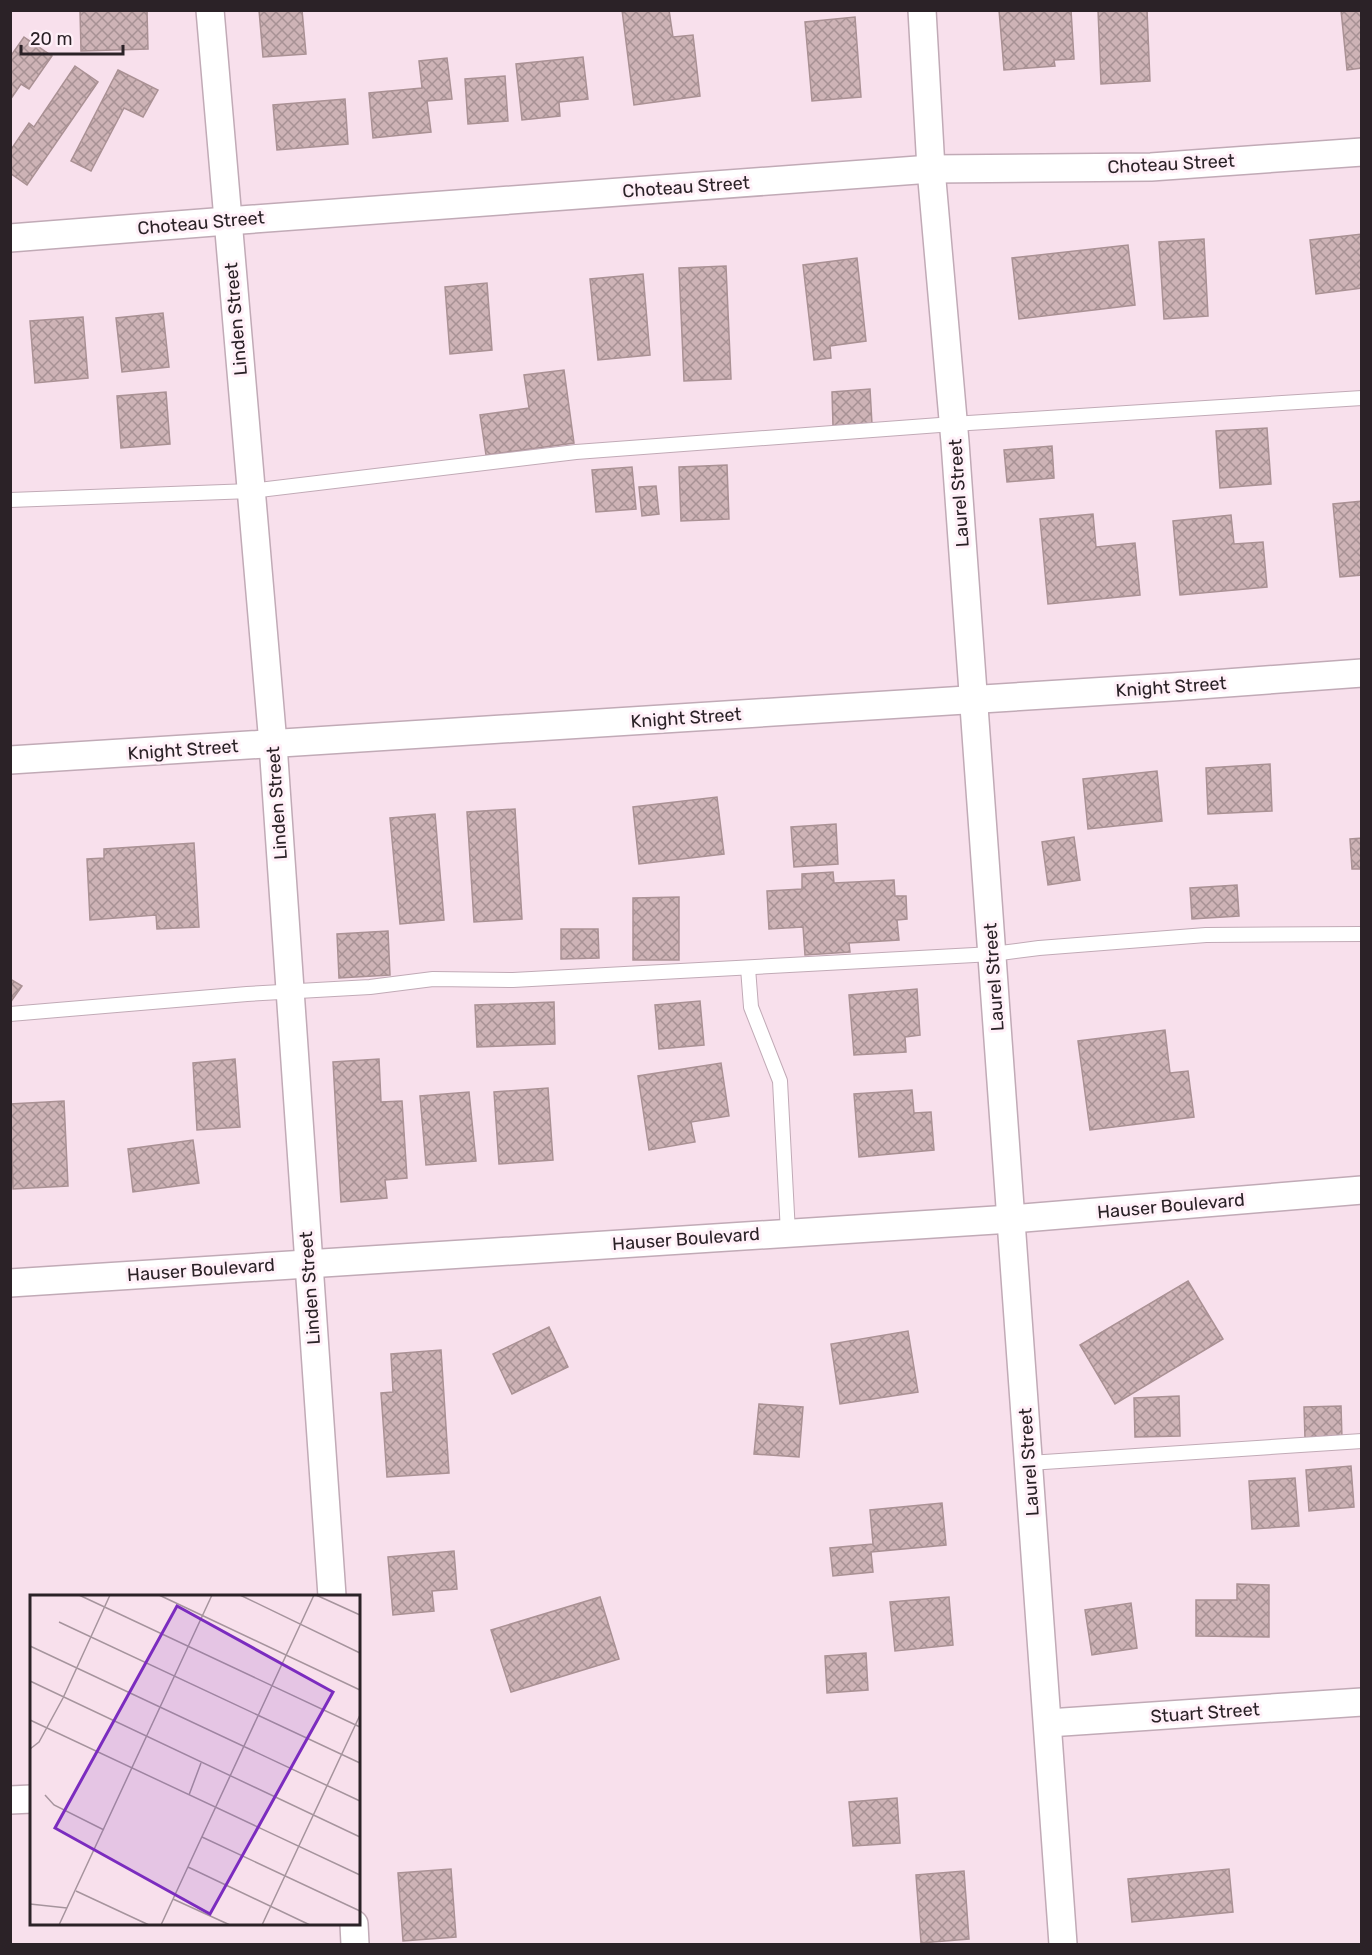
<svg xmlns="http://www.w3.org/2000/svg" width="1372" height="1955" font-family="Rubik,sans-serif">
  <defs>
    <pattern id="building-cross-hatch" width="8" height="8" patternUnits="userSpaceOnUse" patternTransform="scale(1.5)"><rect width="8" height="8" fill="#ceb3b6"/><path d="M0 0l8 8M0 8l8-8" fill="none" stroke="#a79194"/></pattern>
  </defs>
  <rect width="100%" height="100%" fill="#f8e0ec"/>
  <!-- building -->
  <g fill="url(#building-cross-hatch)" stroke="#aa9194" stroke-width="1.5">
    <polygon points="80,10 147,10 148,49 81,51"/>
    <polygon points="259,10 302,10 306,54 263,57"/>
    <polygon points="622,10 669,10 673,37 693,35 700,96 634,105"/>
    <polygon points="999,10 1071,10 1074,59 1054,60 1055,66 1004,70"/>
    <polygon points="1098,10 1147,10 1150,81 1101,84"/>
    <polygon points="1341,10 1362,10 1362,68 1347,70"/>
    <polygon points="855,17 861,97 812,101 805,22"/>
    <polygon points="24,37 52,56 29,89 21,84 10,100 10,57"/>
    <polygon points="583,57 588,99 559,102 560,116 522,120 516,64"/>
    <polygon points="447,58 452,99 427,101 431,132 373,138 369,93 422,88 419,61"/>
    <polygon points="75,66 98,82 27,185 10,173 10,151 29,123 34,127"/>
    <polygon points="118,70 158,90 143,117 124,108 91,171 71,161"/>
    <polygon points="505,76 508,121 468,124 465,79"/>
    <polygon points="345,99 348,144 277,150 273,105"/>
    <polygon points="1362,234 1362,288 1316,294 1310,240"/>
    <polygon points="1204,239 1208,316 1164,319 1159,242"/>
    <polygon points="1128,245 1135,305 1019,319 1012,258"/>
    <polygon points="857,258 866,341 830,346 831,358 814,360 803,265"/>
    <polygon points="726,266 731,379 684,381 679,268"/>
    <polygon points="643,274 650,355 598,360 590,279"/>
    <polygon points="487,283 492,350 450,354 445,287"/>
    <polygon points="163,313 169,367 122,372 116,318"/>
    <polygon points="83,317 88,378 35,383 30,321"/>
    <polygon points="564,370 574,443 486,455 480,415 529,408 524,375"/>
    <polygon points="870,389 872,424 833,426 832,392"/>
    <polygon points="166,392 170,444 121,448 117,396"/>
    <polygon points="1267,428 1271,484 1220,488 1216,431"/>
    <polygon points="1052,446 1054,478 1007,482 1004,450"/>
    <polygon points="727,465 729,519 681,521 679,467"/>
    <polygon points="632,467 636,509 596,512 592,470"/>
    <polygon points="656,486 659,514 642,516 639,487"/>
    <polygon points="1362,501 1362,575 1340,577 1333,504"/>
    <polygon points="1093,514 1096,547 1135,543 1140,595 1048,604 1040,519"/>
    <polygon points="1231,515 1234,544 1263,542 1267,587 1180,595 1173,521"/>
    <polygon points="1270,764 1272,811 1208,814 1206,768"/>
    <polygon points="1157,771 1162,821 1088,829 1083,779"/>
    <polygon points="717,797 724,854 639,864 633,807"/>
    <polygon points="515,809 522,919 474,922 467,812"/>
    <polygon points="435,814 444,920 400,924 390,818"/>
    <polygon points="836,824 838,864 794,867 791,827"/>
    <polygon points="1074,837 1080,880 1048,885 1042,842"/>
    <polygon points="1362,838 1362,869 1352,869 1350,839"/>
    <polygon points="194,843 199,927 157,929 156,915 90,920 87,859 104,858 104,849"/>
    <polygon points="833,872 834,883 894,880 895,896 906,896 907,919 897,920 899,940 849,943 850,952 805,955 803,927 769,929 767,891 802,889 802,874"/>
    <polygon points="1237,885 1239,916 1192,919 1190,888"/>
    <polygon points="679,897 679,960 633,960 633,898"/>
    <polygon points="561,929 598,929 599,958 561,959"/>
    <polygon points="388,931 390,975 339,978 337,934"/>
    <polygon points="10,979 22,986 10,1003"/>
    <polygon points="917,989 920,1035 905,1037 906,1052 854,1055 849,995"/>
    <polygon points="700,1001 704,1045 659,1049 655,1005"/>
    <polygon points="554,1002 555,1044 477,1047 475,1005"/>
    <polygon points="1165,1030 1170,1073 1188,1071 1194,1117 1090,1130 1078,1041"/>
    <polygon points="235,1059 240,1127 197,1130 193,1063"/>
    <polygon points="379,1059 381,1102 402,1101 407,1178 385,1180 387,1198 341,1202 333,1062"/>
    <polygon points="721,1063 729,1116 691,1122 695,1142 649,1150 638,1076"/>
    <polygon points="548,1088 553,1160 499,1164 494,1092"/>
    <polygon points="912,1090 914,1113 931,1112 934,1150 859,1157 854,1094"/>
    <polygon points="469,1092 476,1161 426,1165 420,1096"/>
    <polygon points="64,1101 68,1186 13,1189 10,1104"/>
    <polygon points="193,1140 199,1183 133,1192 128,1149"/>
    <polygon points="1188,1281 1223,1339 1115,1404 1080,1345"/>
    <polygon points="549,1327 568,1367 512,1394 493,1354"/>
    <polygon points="908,1331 918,1392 840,1404 831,1344"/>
    <polygon points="441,1350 449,1473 387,1477 381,1393 393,1392 391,1354"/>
    <polygon points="1179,1396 1180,1436 1135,1437 1134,1398"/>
    <polygon points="759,1404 803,1407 799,1457 754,1454"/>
    <polygon points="1341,1406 1342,1438 1305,1439 1304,1407"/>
    <polygon points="1351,1466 1354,1507 1309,1511 1306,1470"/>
    <polygon points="1295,1478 1299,1526 1252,1529 1249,1481"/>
    <polygon points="942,1503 946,1545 871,1552 873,1572 833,1576 830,1548 873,1544 870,1510"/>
    <polygon points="454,1551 457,1589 432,1591 434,1611 393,1615 388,1557"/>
    <polygon points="1237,1584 1269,1585 1269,1637 1196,1636 1196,1600 1237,1600"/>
    <polygon points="600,1597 619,1659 511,1692 491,1630"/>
    <polygon points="949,1597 953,1645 895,1651 890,1602"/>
    <polygon points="1131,1603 1137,1648 1092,1655 1085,1610"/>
    <polygon points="866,1653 868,1690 827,1693 825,1656"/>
    <polygon points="897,1798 900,1843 853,1846 849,1802"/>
    <polygon points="451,1869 456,1937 403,1941 398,1873"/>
    <polygon points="1229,1869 1233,1912 1132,1922 1128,1879"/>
    <polygon points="964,1871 969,1939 921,1943 916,1875"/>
  </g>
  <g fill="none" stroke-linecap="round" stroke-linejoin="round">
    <defs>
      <g id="lane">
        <polyline points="10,500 251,491 576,452 953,424 1362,398"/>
        <polyline points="748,968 751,1007 780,1081 788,1233"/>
        <polyline points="10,1014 247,994 370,987 433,979 513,980 993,954 1039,948 1206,935 1362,934"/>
        <polyline points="1029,1463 1362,1441"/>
      </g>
      <g id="street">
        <polyline points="210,10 273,744 332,1596"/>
        <polyline points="922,10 931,169 955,442 1063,1944"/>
        <polyline points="10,238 227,221 931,169 1151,167 1362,152"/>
        <polyline points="10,760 1172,687 1362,673"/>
        <polyline points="10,1283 1011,1219 1362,1190"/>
        <polyline points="1048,1723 1362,1702"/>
        <polyline points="10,1800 32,1799"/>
        <polyline points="354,1924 355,1944"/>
      </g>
    </defs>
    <!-- lane casing -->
    <use href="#lane" stroke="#c1aab6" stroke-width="16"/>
    <!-- street casing -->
    <use href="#street" stroke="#c1aab6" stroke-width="30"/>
    <!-- lane -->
    <use href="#lane" stroke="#fff" stroke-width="14"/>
    <!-- street -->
    <use href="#street" stroke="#fff" stroke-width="27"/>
  </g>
  <g text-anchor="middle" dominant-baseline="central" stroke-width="6" stroke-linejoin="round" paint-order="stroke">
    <!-- street labels -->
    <g font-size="18" fill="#2b2227" stroke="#fff0f8">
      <text transform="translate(1171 164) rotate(-3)">Choteau Street</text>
      <text transform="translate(686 187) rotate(-4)">Choteau Street</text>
      <text transform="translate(201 223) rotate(-5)">Choteau Street</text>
      <text transform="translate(236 319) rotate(-95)">Linden Street</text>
      <text transform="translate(959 493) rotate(-94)">Laurel Street</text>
      <text transform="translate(1171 687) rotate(-4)">Knight Street</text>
      <text transform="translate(686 718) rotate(-4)">Knight Street</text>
      <text transform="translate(183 750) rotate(-4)">Knight Street</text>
      <text transform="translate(277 803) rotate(-94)">Linden Street</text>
      <text transform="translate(994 977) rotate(-94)">Laurel Street</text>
      <text transform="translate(1171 1206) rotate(-5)">Hauser Boulevard</text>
      <text transform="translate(686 1239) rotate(-4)">Hauser Boulevard</text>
      <text transform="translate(201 1270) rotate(-4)">Hauser Boulevard</text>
      <text transform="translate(310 1288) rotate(-94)">Linden Street</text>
      <text transform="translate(1029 1462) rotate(-94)">Laurel Street</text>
      <text transform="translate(1205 1713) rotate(-4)">Stuart Street</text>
    </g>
  </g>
  <!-- overview -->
  <g transform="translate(30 1595)">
    <rect width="330" height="330" fill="#f8e0ec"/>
    <path fill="none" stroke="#a6949d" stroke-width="1.5" d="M 49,0 L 330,132M 129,0 L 330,95M 210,0 L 330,58M 286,0 L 330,20M 29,27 L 330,168M 0,51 L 330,206M 0,86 L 330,242M 0,125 L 330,280M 0,154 L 9,147 L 33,103 L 80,0M 15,200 L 24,210 L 74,235M 159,200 L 171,168M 172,242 L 330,316M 158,272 L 280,330M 46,296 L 119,330M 143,304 L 200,330M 0,309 L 37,313M 29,330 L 182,0M 131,330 L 284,0M 232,330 L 330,120"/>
    <path fill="#7b2cbf" fill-opacity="0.15" stroke="#7b2cbf" stroke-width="3" d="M 147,11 L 303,97 L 180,319 L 25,233 Z"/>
    <rect width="330" height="330" fill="none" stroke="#2b2227" stroke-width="3"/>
  </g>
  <!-- border -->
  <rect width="1372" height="1955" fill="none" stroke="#2b2227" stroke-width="24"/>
  <!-- scale -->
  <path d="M21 45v9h102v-9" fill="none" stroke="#2b2227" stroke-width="3"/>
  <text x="30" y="45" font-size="18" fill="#2b2227" stroke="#fff0f8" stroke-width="4.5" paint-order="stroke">20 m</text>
</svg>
